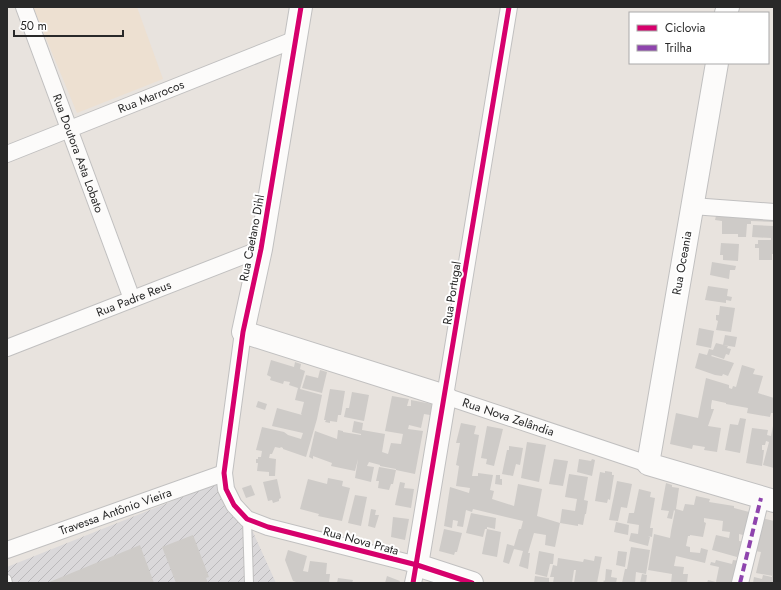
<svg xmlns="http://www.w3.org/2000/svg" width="781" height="590" font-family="Jost,sans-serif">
  <defs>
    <pattern id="industrial-furrows" width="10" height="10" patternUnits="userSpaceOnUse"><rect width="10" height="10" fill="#dad8da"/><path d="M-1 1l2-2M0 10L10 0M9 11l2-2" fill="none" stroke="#bbb9bb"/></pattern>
  </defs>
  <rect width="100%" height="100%" fill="#e8e3de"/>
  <!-- industrial -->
  <polygon fill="url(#industrial-furrows)" points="225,480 247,519 276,583 7,583 7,567"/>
  <!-- education -->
  <polygon fill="#ede0d1" points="33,7 137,7 163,79 77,113"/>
  <!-- building -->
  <g fill="#cecbc8">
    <polygon points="717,212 774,215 774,222 751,221 751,224 747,224 746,237 738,237 738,234 722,234 722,221 715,220"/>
    <polygon points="753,225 773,226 774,254 772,254 772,260 759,260 759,248 755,248 755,244 758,244 758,240 771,240 771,238 752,237"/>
    <polygon points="721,243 739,244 738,261 723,260 723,255 720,255"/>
    <polygon points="712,262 736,266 735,270 730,270 729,279 710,275"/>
    <polygon points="708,286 728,289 727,296 732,297 731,301 726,300 726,303 705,300"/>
    <polygon points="720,306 735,308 731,332 716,330 718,321 716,320 716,315 719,315"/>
    <polygon points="699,328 714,331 711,348 696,345"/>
    <polygon points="725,335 737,337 735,347 723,345"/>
    <polygon points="716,343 728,346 727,348 731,349 729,355 726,354 724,359 712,355 711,356 734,363 728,376 723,374 722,376 715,375 695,368 699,353 707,355 709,349 713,350"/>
    <polygon points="271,360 294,367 295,362 301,364 300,369 305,371 300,389 322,395 317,419 306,457 283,449 283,448 281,447 280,448 275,447 272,454 270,454 269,458 276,459 275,476 269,476 269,472 257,471 258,463 256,463 256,459 258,459 258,457 261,457 262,451 256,450 262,427 284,432 288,435 301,439 303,433 272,426 277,408 302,415 301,414 304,402 295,400 298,388 289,385 290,382 284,381 283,384 270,380 271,377 267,375"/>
    <polygon points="742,365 755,369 753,374 763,376 758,393 774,398 774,413 771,413 770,417 747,413 748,408 726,404 726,403 712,400 711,406 711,409 714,409 708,426 721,428 717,452 704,450 705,447 693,445 692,449 670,444 676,413 698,418 706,378 729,385 729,388 732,389 733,386 736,387"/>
    <polygon points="320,370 327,372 322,393 302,388 306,375 318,378"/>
    <polygon points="330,389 345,391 341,415 338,415 337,422 330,421 330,423 325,422 326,420 324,420"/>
    <polygon points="352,392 369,395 364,421 344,417 346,408 349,408"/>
    <polygon points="392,396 409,399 407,406 411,406 411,400 432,404 430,415 424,414 421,428 409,425 408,429 423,431 415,474 396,470 396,469 380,466 380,465 369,462 367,466 374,467 371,482 355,478 358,459 355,471 331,466 332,463 313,456 313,459 309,457 315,431 337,439 338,430 343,431 343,432 361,435 361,434 352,432 354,421 363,423 362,430 385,434 382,452 388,454 391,443 401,444 403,434 385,431"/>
    <polygon points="258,401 267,404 265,410 256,407"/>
    <polygon points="740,418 746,419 740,453 725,450 730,424 738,425"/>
    <polygon points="461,423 476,426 474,434 479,435 472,476 478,476 478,473 493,475 490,490 494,491 492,499 514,506 518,484 542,489 537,516 560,523 555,547 545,545 546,535 534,533 528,553 530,553 528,569 519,566 523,551 514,549 509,564 503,562 507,544 514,546 519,529 521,529 523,521 473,509 472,512 466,510 463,527 457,526 458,521 453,520 452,528 444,526 450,487 469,493 470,488 456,486 459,466 456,465 460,443 456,443"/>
    <polygon points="487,426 503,429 494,466 486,464 487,459 481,458"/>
    <polygon points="773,426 774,468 763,465 769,442 766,441 765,445 762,445 762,450 764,450 762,466 746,463 752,428 768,430 767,435 771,436"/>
    <polygon points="527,442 546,445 539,482 521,478"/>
    <polygon points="509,446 523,448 520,465 516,464 513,476 502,474 507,450 509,450"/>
    <polygon points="554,459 568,461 563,486 549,484"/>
    <polygon points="579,459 591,461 592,459 595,460 592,476 577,472"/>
    <polygon points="379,467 396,470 393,484 391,484 389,490 378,488 379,481 376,481"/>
    <polygon points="605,471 612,472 612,475 614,475 610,500 608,499 607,503 595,501 600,472 605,473"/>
    <polygon points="569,474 588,477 584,500 588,501 586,514 585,514 583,525 578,524 578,526 560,523 562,509 575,511 577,499 565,497"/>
    <polygon points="496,475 500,475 500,479 502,479 502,485 495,484"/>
    <polygon points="328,478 343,481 342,486 350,488 342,521 318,516 319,514 300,509 308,479 327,484"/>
    <polygon points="277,479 281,498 279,499 279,501 273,503 272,500 268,501 263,482"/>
    <polygon points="617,481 632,484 627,508 621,507 618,521 609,520"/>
    <polygon points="400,482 405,483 404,488 414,489 411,508 395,505"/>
    <polygon points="666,483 672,485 672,487 679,488 676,509 683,511 685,504 694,505 696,496 710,499 709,502 734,506 734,508 753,513 747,536 739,534 739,541 746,542 742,556 738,555 737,557 712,550 716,535 729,538 730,532 722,531 723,521 704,518 704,522 706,523 703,537 690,535 690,536 688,536 686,546 690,547 690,552 700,553 701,548 708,550 705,563 676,556 674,566 684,567 683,574 688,574 687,583 671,583 672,574 648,570 654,534 670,538 671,531 675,511 674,510 672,519 667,518 669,511 661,510"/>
    <polygon points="251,485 255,495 246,498 242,488"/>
    <polygon points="639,489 651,492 650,497 655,498 650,528 653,528 652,537 648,536 650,537 648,546 629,541 631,533 638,534 639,525 627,523 629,513 634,513"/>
    <polygon points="355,495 367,497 361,526 348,523"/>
    <polygon points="371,509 376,510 375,515 379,515 375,528 368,526"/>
    <polygon points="471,513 496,518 495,529 487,527 487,529 485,529 483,537 466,533"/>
    <polygon points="393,517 409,519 405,540 391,537"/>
    <polygon points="762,518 774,521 774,570 773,576 756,573 761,552 755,551"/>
    <polygon points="616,522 629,525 628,535 614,532"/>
    <polygon points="444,529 462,533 457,552 455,552 454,555 439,551"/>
    <polygon points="487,529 501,532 497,557 482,554"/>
    <polygon points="193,535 209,577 206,578 208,583 176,583 162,547"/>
    <polygon points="140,545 154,583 47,583"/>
    <polygon points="631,547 650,550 646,574 636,572 635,583 622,583 625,569 627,569"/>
    <polygon points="288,550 307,556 303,571 308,572 310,561 327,563 326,574 330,574 329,583 299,583 293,581 285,560"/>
    <polygon points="539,551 554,554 553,564 550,564 547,577 535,574"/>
    <polygon points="618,551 627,552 625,567 616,565"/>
    <polygon points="595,556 602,557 597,583 574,583 576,570 574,570 572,583 553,583 554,577 550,577 553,565 557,566 558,558 583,562 584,559 594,561"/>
    <polygon points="716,560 732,564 733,560 740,561 734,583 707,583 708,580 716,582 719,567 710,565 711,562 715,563"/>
    <polygon points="606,569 612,570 611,577 617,578 616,583 603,583 604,580 605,581"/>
    <polygon points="642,574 647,575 646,583 640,583"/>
    <polygon points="763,575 772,577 772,576 774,576 774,583 753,583 754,577 762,579"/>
    <polygon points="387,576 400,581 399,583 385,583"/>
    <polygon points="535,576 549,578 549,583 534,583"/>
    <polygon points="338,578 353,580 352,583 337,583"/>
  </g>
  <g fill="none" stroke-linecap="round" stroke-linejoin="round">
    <defs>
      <g id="lane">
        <polyline points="247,519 249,583"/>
        <polyline points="7,579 8,583"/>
      </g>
      <g id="street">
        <path id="s1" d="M 24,7 L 132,299"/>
        <path id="s2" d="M 509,7 L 445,396 L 648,464"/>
        <path id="s3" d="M 7,154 L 296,39"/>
        <polyline points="692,206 774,212"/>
        <polyline points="243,332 224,473 226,489 234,505 247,519 268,527 417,565 413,583"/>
        <path id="s4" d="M 7,348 L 261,249"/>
        <path id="s5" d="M 7,550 L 224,473"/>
        <polyline points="740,583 761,498"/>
      </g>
      <g id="secondary">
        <polyline points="301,7 261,249 243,332 445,396 417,565 472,583"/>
        <polyline points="726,13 728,7"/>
        <polyline points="717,63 648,464 774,501"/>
      </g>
    </defs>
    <!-- lane casing -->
    <use href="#lane" stroke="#c1c0c0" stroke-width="10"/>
    <!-- street casing -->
    <use href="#street" stroke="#c1c0c0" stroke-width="18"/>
    <!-- secondary casing -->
    <use href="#secondary" stroke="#c1c0c0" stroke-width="24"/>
    <!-- lane -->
    <use href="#lane" stroke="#fcfbfa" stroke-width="8"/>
    <!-- street -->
    <use href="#street" stroke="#fcfbfa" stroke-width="16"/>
    <!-- secondary -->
    <use href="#secondary" stroke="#fcfbfa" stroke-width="22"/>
    <!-- quiet -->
    <polyline stroke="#8e44ad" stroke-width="4" stroke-dasharray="8 4" stroke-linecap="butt" points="740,583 761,498"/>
    <defs>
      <g id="cycleway">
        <polyline points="301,7 261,249 243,332 224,473 226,489 234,505 247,519 268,527 417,565 472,583"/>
        <polyline points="413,583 509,7"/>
      </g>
    </defs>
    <!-- cycleway casing -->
    <use href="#cycleway" stroke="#fff" stroke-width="8"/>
    <!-- cycleway -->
    <use href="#cycleway" stroke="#d6006c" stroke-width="5"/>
  </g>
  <g text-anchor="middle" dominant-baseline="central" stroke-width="4" stroke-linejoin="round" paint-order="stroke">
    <!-- street labels -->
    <g font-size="12" fill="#292929" stroke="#fff">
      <text stroke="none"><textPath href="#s3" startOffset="155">Rua Marrocos</textPath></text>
      <text stroke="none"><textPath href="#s1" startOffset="156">Rua Doutora Asta Lobato</textPath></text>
      <text transform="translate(252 238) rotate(-79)">Rua Caetano Dihl</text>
      <text transform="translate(682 263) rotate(-80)">Rua Oceania</text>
      <text transform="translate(452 293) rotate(-81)">Rua Portugal</text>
      <text stroke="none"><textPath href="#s4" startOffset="136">Rua Padre Reus</textPath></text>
      <text stroke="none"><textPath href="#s2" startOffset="461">Rua Nova Zelândia</textPath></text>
      <text stroke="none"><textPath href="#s5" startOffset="115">Travessa Antônio Vieira</textPath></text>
      <text transform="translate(361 541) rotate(15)">Rua Nova Prata</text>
    </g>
  </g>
  <!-- border -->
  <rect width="781" height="590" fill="none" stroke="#292929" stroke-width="16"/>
  <!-- legend -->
  <rect x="629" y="12" width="140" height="52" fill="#ffffff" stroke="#a9a9a9"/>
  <rect x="637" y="25" width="20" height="6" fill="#d6006c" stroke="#a9a9a9"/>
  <text x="665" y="32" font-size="12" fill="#292929">Ciclovia</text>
  <rect x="637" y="45" width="20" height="6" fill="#8e44ad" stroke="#a9a9a9"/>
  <text x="665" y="52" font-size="12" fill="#292929">Trilha</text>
  <!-- scale -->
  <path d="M14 30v6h109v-6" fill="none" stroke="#292929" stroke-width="2"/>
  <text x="20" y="30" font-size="12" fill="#292929" stroke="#ffffff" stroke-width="3" paint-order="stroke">50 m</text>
</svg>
